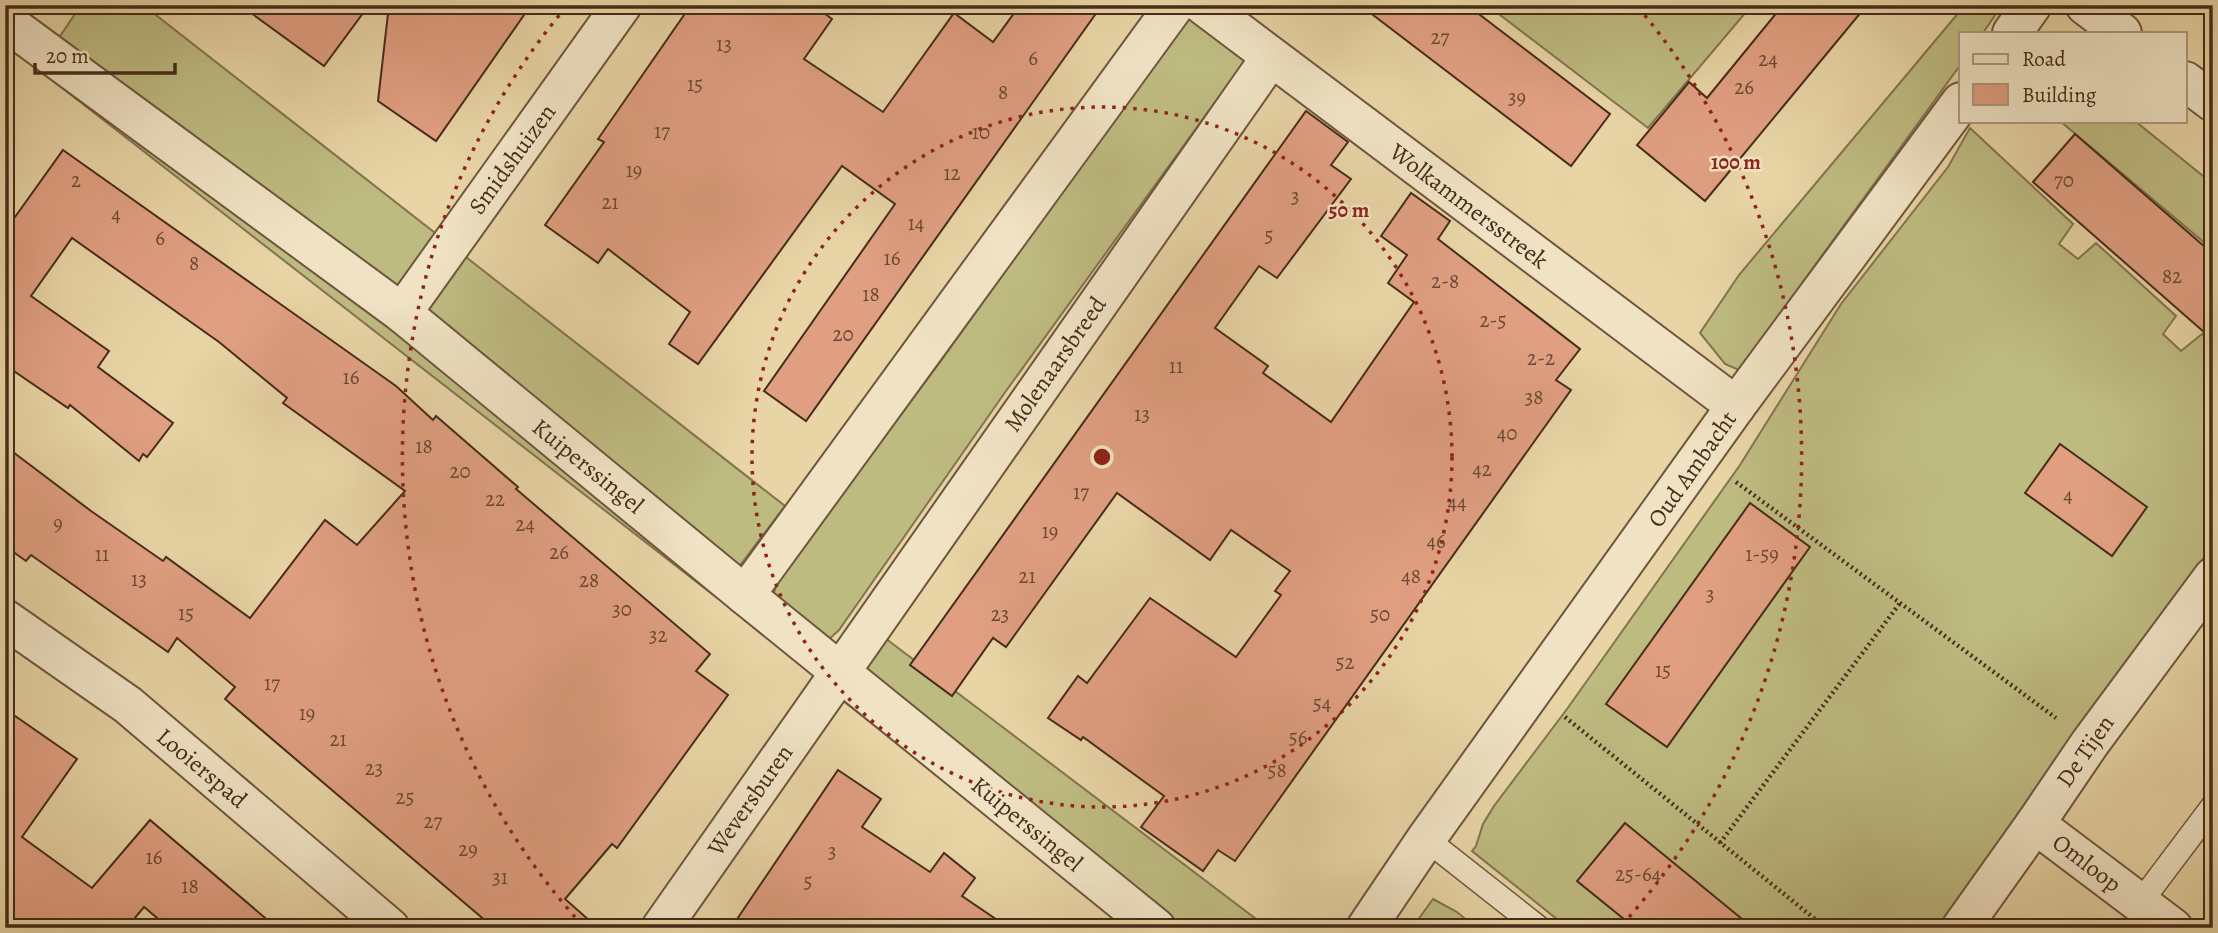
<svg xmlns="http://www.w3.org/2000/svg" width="2218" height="933" font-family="Alegreya,serif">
  <rect width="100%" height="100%" fill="#e8d4a5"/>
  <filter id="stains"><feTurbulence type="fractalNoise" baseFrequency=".00286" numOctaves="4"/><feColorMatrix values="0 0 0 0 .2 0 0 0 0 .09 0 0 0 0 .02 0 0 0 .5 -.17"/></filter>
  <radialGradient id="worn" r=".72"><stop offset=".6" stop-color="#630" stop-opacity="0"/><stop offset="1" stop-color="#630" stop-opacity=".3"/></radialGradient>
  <!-- grass -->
  <g fill="#bebb81" stroke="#82744e" stroke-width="2">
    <polygon points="81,5 143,5 785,506 716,597 38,69"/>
    <polygon points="1487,5 1752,5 1648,128"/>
    <polygon points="1965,5 2002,5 1983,33 1961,33 1961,64 1739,370 1725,364 1700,333 1739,275"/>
    <polygon points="1188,16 1247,58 1006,391 839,630 826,642 773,594 780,578 943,358"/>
    <polygon points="2060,121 2135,121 2213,184 2213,250"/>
    <polygon points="1970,128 2073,224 2059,244 2078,259 2096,243 2176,316 2163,334 2181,351 2202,334 2213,343 2213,545 1939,928 1568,928 1472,851 1476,846 1483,824 1494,806 1567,709 1740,465 1841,304 1948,167"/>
    <polygon points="881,635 1268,928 1134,928 833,693"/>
    <polygon points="1433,899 1457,912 1476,928 1412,928"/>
  </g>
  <!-- building -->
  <g fill="#e09f81" stroke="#462c1b" stroke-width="2">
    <polygon points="240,5 369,5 324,66"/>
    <polygon points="389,5 531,5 436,141 378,101"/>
    <polygon points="691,5 813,5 832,19 804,59 883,112 954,13 993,42 1020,5 1102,5 806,421 764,391 895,204 842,166 698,364 669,344 690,312 608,249 598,263 545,225 604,142 598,139"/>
    <polygon points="1360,5 1467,5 1610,114 1571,166"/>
    <polygon points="1783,5 1867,5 1705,201 1637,145 1689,82 1707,98"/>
    <polygon points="1306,111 1348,142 1331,165 1351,179 1277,278 1259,266 1215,328 1268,366 1263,373 1331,422 1414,302 1388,283 1407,255 1381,236 1411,193 1450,221 1438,239 1580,349 1556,380 1571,390 1235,861 1218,850 1203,871 1141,827 1164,796 1083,737 1081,740 1048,718 1078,676 1087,683 1150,598 1236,657 1281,595 1275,591 1290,571 1231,530 1210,560 1117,493 1006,647 993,638 952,696 910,665"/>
    <polygon points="2075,134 2213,254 2213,340 2033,182"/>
    <polygon points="63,150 396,386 433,420 436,416 518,487 516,489 710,654 696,671 728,695 617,848 612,844 565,899 598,928 494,928 225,699 235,687 177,638 168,652 31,555 26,561 5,546 5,446 91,511 163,561 166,557 250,618 325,520 357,545 405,491 283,403 287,398 219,342 72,238 31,296 109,351 98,367 173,423 147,457 143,454 139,461 70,405 68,408 5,365 5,231"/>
    <polygon points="2060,444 2147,507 2112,556 2025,493"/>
    <polygon points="1750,503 1810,547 1667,747 1606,704"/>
    <polygon points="5,709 77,759 22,837 92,888 150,820 277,928 169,928 144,907 134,919 146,928 5,928"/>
    <polygon points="838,770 881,799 862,827 930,872 944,853 975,878 962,896 1009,928 731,928"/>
    <polygon points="1625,823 1753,928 1635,928 1577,881"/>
  </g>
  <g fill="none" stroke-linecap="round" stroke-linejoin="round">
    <defs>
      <g id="service">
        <polyline points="1426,839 1539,928"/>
        <polyline points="2140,903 2213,806"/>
      </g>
      <g id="minor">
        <polyline points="1203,5 1736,406"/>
        <polyline points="5,21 402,313 745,595 1156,928"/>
        <polyline points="2012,33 2032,5"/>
        <polyline points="402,313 622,5"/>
        <polyline points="745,595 1175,5"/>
        <polyline points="5,619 128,705 390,928"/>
        <polyline points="2035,824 2173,928"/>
        <polyline points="661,928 1271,57"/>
        <polyline points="1366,928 1426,839 1736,406 1961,102"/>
        <polyline points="1961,928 2035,824 2090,743 2213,577"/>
      </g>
      <g id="tertiary">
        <polyline points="2085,5 2122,33"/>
        <polyline points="2185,81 2213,102"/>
      </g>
    </defs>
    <!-- service casing -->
    <use href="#service" stroke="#6e563e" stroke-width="26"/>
    <!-- minor casing -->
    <use href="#minor" stroke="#6e563e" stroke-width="42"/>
    <!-- tertiary casing -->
    <use href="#tertiary" stroke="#6e563e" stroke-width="42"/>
    <!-- path -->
    <g stroke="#462c1b" stroke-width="4.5" stroke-dasharray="2 3.5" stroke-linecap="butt">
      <polyline points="1736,482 2056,718"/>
      <polyline points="1565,717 1826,928"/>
      <polyline points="1720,843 1900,603"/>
    </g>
    <!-- service -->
    <use href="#service" stroke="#f0e3c4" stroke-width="23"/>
    <!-- minor -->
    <use href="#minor" stroke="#f0e3c4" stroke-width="38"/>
    <!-- tertiary -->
    <use href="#tertiary" stroke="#f0e3c4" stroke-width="38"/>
  </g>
  <!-- distance rings -->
  <g fill="none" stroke="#8f2418" stroke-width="3.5" stroke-dasharray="3.5 7">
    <circle cx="1102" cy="457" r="350"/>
    <path d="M582 925A700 700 0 0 1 566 7M1638 7A700 700 0 0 1 1622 925"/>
  </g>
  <g text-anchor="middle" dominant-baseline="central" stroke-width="5" stroke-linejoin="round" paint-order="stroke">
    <!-- number labels -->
    <g font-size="21" fill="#6c4934">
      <text x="1440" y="37">27</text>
      <text x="724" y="44">13</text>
      <text x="1033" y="58">6</text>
      <text x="1768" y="59">24</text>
      <text x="695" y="84">15</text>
      <text x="1744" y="87">26</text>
      <text x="1003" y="92">8</text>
      <text x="1517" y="97">39</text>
      <text x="662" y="131">17</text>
      <text x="981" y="132">10</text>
      <text x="634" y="170">19</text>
      <text x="952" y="173">12</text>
      <text x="76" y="180">2</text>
      <text x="2064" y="180">70</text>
      <text x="1295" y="196">3</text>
      <text x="610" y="202">21</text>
      <text x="116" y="214">4</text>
      <text x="916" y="223">14</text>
      <text x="1269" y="235">5</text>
      <text x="160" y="238">6</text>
      <text x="892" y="258">16</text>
      <text x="194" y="263">8</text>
      <text x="2172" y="276">82</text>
      <text x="1445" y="281">2-8</text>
      <text x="871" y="294">18</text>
      <text x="1493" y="320">2-5</text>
      <text x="843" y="334">20</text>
      <text x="1541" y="358">2-2</text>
      <text x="1176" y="366">11</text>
      <text x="351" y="377">16</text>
      <text x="1534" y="397">38</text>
      <text x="1142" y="414">13</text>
      <text x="1507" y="433">40</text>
      <text x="424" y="446">18</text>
      <text x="1482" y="469">42</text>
      <text x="460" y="471">20</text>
      <text x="1081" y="492">17</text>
      <text x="2068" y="495">4</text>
      <text x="495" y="499">22</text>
      <text x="1457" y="502">44</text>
      <text x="58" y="523">9</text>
      <text x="525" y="524">24</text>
      <text x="1050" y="531">19</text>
      <text x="1436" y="541">46</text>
      <text x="559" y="552">26</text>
      <text x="102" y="554">11</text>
      <text x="1762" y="554">1-59</text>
      <text x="1027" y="576">21</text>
      <text x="1411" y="576">48</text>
      <text x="139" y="579">13</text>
      <text x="589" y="580">28</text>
      <text x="1710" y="594">3</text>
      <text x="622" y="609">30</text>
      <text x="186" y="613">15</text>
      <text x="1000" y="614">23</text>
      <text x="1380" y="614">50</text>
      <text x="658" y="635">32</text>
      <text x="1345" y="662">52</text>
      <text x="1663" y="670">15</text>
      <text x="272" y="683">17</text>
      <text x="1322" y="703">54</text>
      <text x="307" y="713">19</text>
      <text x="1298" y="737">56</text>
      <text x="338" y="739">21</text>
      <text x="374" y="768">23</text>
      <text x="1277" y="770">58</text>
      <text x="405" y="797">25</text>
      <text x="433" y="821">27</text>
      <text x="468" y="849">29</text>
      <text x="832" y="851">3</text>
      <text x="154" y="857">16</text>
      <text x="1638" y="874">25-64</text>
      <text x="500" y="877">31</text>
      <text x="808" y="881">5</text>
      <text x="190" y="886">18</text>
    </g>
    <!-- street labels -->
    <g font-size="24" fill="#462c1b" stroke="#f0e3c4">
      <text transform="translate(512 159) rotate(-54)">Smidshuizen</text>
      <text transform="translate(1469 206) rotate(37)">Wolkammersstreek</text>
      <text transform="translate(1055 364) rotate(-55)">Molenaarsbreed</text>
      <text transform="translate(588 466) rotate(39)">Kuiperssingel</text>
      <text transform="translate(1692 469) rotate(-55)">Oud Ambacht</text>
      <text transform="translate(2085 751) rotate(-55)">De Tijen</text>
      <text transform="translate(202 768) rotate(40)">Looierspad</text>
      <text transform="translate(750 800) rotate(-55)">Weversburen</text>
      <text transform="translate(1027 824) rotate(39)">Kuiperssingel</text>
      <text transform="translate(2087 863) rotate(37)">Omloop</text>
    </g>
  </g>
  <circle cx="1102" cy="457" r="10" fill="#8f2418" stroke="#f0e3c4" stroke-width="3.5"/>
  <g font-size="21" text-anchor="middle" font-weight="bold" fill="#8f2418" stroke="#f0e3c4" stroke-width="5" stroke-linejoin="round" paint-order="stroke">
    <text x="1736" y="169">100 m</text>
    <text x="1349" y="217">50 m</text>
  </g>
  <!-- margin -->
  <rect width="2218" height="933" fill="none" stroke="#e8d4a5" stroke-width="28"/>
  <rect x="7" y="7" width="2204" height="919" fill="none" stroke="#462c1b" stroke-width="3.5"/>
  <rect x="14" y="14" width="2190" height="905" fill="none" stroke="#462c1b" stroke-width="2"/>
  <!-- legend -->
  <rect x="1959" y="32" width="228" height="91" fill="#f0e3c4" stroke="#ac9a80" stroke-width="2"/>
  <rect x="1973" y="54" width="35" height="10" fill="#f0e3c4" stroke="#ac9a80" stroke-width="2"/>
  <text x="2022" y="66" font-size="21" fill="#462c1b">Road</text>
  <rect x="1973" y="84" width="35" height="21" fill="#e09f81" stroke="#ac9a80" stroke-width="2"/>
  <text x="2022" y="102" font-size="21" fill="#462c1b">Building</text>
  <!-- scale -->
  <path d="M35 63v10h140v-10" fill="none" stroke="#462c1b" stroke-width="3.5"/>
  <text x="46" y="63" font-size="21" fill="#462c1b" stroke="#f0e3c4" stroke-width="5" paint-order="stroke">20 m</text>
  <rect width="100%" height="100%" filter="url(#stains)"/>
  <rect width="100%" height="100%" fill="url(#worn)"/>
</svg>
